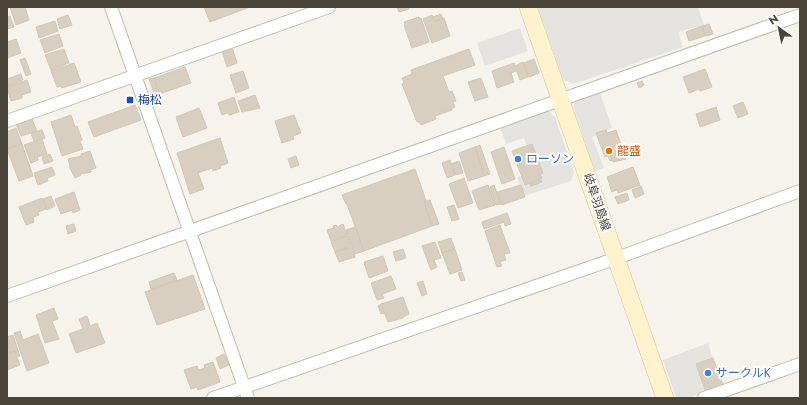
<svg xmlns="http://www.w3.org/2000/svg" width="807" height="405" font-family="Jost,'Noto Sans JP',sans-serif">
  <rect width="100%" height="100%" fill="#f6f3ec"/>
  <!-- parking -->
  <g fill="#e5e3e0">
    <polygon points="538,7 698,7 704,25 678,32 683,47 573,84 563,79"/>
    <polygon points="520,28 528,51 485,66 477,43"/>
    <polygon points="600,93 612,128 592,137 604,168 595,171 574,109 574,103"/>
    <polygon points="547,110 555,117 574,172 571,181 524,196 517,177 535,171 524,138 506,144 500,127"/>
    <polygon points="708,343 713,358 696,364 706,392 688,398 676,397 663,360"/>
  </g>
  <!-- building -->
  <g fill="#d8cfc1" stroke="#d3c7b4">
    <polygon points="10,7 25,7 29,20 16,25"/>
    <polygon points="204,7 250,7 210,22"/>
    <polygon points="397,7 408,7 409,9 399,12"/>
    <polygon points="441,14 443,19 435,21 433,17"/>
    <polygon points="68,15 72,25 60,29 57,19"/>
    <polygon points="432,15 434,22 444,18 450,36 432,43 423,19"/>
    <polygon points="10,16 14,27 7,29 7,17"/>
    <polygon points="419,17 420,19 421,18 429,42 412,48 404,25 405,24 404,22"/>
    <polygon points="55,21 58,31 39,38 36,27"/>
    <polygon points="709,24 713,34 706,36 702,26"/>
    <polygon points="702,26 705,36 689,41 686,32"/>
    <polygon points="59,34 63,46 45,53 40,40"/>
    <polygon points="16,39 21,53 7,58 7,42"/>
    <polygon points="232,47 237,63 227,67 222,51"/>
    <polygon points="64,49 69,63 51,70 45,55"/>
    <polygon points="469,49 475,65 443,76 449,92 452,91 456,101 453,102 455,107 452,108 452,110 435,116 436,119 421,125 419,122 417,122 402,84 404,83 402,78 412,74 411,70"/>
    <polygon points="25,58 31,74 26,76 20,60"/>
    <polygon points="534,59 539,73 529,77 524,63"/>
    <polygon points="523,62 525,68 511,73 514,82 497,88 492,71 514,63 515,66"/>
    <polygon points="74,63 81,82 62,88 61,86 57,87 51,71"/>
    <polygon points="185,67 191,83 159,94 154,78"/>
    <polygon points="526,69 528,77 520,80 517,72"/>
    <polygon points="705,69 712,87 700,91 699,89 689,93 683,77"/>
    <polygon points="243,71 249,88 236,93 230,75"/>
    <polygon points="21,74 23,80 7,86 7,79"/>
    <polygon points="154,78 159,92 154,93 149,79"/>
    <polygon points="481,78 488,97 475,101 468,82"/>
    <polygon points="27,80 31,92 22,95 22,98 11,101 7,87"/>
    <polygon points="642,81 644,85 639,88 637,83"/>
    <polygon points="255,95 260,108 242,112 238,101"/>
    <polygon points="234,97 239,112 229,115 228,113 222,115 218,103"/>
    <polygon points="743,102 748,114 738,118 733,106"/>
    <polygon points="135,105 141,120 94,137 88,122"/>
    <polygon points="716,107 720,120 700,127 696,114"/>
    <polygon points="199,108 207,128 183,137 176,117"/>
    <polygon points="71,115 75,127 77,126 82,140 80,141 83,149 62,156 51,122"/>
    <polygon points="294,115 301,133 293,136 294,139 282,143 275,121"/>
    <polygon points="32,119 37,131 21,136 16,124"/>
    <polygon points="16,128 22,144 7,149 7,132"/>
    <polygon points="42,130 45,138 34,141 31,133"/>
    <polygon points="606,130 607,133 616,130 626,159 613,162 612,160 610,161 608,156 605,157 596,133"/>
    <polygon points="220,138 228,163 220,166 221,168 213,171 212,168 198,173 204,189 190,194 177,153"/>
    <polygon points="42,139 47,154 37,157 38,160 31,163 24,145"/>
    <polygon points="22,144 33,176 19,181 7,149"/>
    <polygon points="532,144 543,173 540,174 542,178 525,185 512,151"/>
    <polygon points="480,145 490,174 484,176 475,147"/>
    <polygon points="475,147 484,176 468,181 459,153"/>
    <polygon points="504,147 515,179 502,184 491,152"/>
    <polygon points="90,151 96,168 90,170 91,172 80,174 81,175 75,178 69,166 70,166 68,159 81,156 81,154"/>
    <polygon points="50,154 53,161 44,164 42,157"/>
    <polygon points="296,156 299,165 291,168 288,159"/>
    <polygon points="450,160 455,175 447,178 442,163"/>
    <polygon points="459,161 463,173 455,175 451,164"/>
    <polygon points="52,167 55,175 47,178 48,181 38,185 34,173"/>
    <polygon points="633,167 640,185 618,193 617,190 612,192 607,177"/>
    <polygon points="415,169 426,201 424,202 432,226 364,251 347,204 346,204 342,195"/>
    <polygon points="464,178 473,203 458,208 449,184"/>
    <polygon points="541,180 542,182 531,186 530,184"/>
    <polygon points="488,185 495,205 479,210 472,191"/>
    <polygon points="494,185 501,204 496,205 490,187"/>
    <polygon points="521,185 525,197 502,205 497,192"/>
    <polygon points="641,186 644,194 635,198 632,190"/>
    <polygon points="74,192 80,210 73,213 72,210 61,214 55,199"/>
    <polygon points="627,193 629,200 618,204 615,197"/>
    <polygon points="51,196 55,206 47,210 43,199"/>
    <polygon points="42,198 46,209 38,212 39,215 33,217 34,222 26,225 19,207"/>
    <polygon points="430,200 439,224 432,226 424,202"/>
    <polygon points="454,205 459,219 452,221 447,207"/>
    <polygon points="507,213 511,224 505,226 504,222 484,229 482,222"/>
    <polygon points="74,224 76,231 68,234 66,226"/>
    <polygon points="343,224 347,235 331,241 327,230 334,228 333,226 336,225 337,227"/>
    <polygon points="500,225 510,253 504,254 506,260 500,262 502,266 497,267 485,231"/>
    <polygon points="355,227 364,251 355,254 346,230"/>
    <polygon points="347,236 351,246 335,252 331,242"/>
    <polygon points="451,238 455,249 442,253 438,242"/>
    <polygon points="435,242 441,258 434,260 437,267 431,270 422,246"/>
    <polygon points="352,247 355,257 339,262 335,252"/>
    <polygon points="403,249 406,258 396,261 393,252"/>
    <polygon points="455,249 462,270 450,274 442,253"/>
    <polygon points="383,256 388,271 369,278 364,262"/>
    <polygon points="462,272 465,280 461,281 458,273"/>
    <polygon points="174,273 177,280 151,289 149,282"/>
    <polygon points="193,275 205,309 157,325 145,292"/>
    <polygon points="391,276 396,289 382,294 384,298 377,300 371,283"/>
    <polygon points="423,281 427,294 422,296 417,283"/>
    <polygon points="403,297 409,314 403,317 403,318 388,322 381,304"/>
    <polygon points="382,304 384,313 381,314 378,306"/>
    <polygon points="54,308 58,319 52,321 59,339 45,343 36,315"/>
    <polygon points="87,316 90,326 97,323 105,343 76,353 69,334 83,329 79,319"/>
    <polygon points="20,331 23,340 38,334 49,363 27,371 14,333"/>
    <polygon points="13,335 20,356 18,357 15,351 10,353 7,345 7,337"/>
    <polygon points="7,351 8,351 10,354 15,352 20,365 7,370"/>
    <polygon points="224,354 229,365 220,369 216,358"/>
    <polygon points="713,358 723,385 706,392 696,364"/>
    <polygon points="213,362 220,382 198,390 197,387 191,389 184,370 197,366 198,370 205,368 204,365"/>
  </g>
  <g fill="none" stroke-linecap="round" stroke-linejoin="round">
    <defs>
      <g id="street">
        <polyline points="111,7 248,398"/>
        <polyline points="7,121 329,7"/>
        <polyline points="7,296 800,15"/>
        <polyline points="213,398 617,258 800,191"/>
        <polyline points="704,398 800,364"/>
      </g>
      <polyline id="secondary" points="528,7 665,398"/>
    </defs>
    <!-- street casing -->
    <use href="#street" stroke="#c2bbae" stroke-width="14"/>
    <!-- secondary casing -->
    <use href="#secondary" stroke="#d6c79b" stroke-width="18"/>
    <!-- street -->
    <use href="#street" stroke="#fff" stroke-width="12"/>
    <!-- secondary -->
    <use href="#secondary" stroke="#fff3cd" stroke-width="17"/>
  </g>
  <!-- markers -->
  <rect fill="#1a4fb4" stroke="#fff" stroke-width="1.5" x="126" y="96" width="8" height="8" rx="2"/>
  <circle fill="#e8710a" stroke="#fff" stroke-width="1.5" cx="609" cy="151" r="4"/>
  <g fill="#3f7fe0" stroke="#fff" stroke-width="1.5">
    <circle cx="518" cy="159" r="4"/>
    <circle cx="708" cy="373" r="4"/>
  </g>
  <g text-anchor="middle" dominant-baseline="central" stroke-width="4" stroke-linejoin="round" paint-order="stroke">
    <!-- transit labels -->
    <g font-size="12" fill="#164399" stroke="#fff" text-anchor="start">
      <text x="138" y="100">梅松</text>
    </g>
    <!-- food labels -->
    <g font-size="12" fill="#c56008" stroke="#fff" text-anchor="start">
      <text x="617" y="151">龍盛</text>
    </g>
    <!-- shop labels -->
    <g font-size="12" fill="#366cbe" stroke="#fff" text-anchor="start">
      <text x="526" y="159">ローソン</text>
      <text x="716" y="373">サークルK</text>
    </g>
    <!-- street labels -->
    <g font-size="12" fill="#4b4439" stroke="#fff">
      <text transform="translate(597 202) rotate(71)">岐阜羽島線</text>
    </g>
  </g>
  <!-- border -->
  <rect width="807" height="405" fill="none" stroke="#4b4439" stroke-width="16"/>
  <!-- north arrow -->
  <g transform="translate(779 28) rotate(327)" stroke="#ffffff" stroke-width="3" paint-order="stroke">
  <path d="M0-3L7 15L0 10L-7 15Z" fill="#4b4439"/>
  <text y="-6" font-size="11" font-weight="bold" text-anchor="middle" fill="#4b4439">N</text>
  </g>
</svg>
